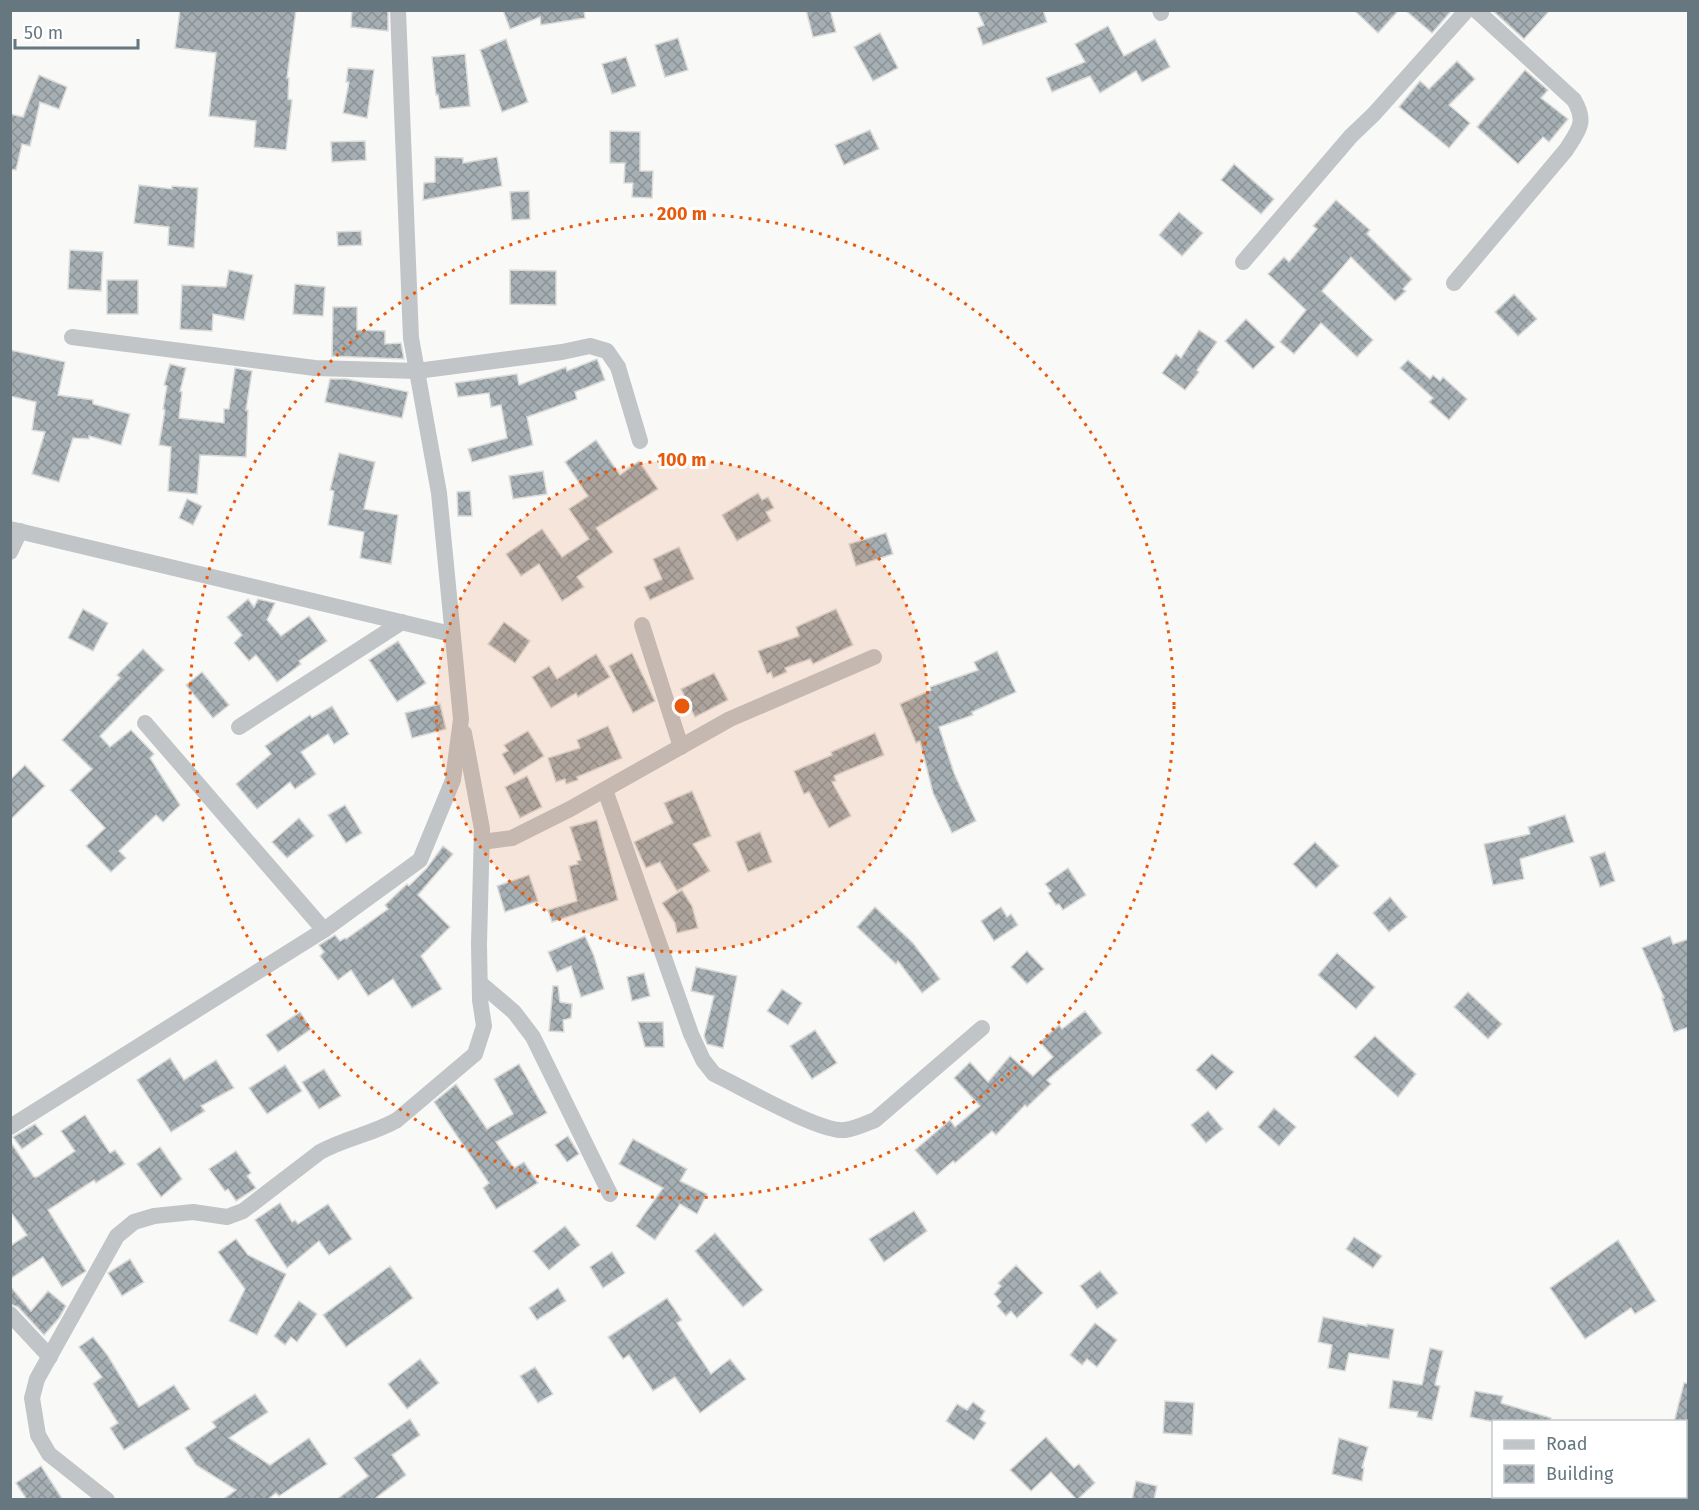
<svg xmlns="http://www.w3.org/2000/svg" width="1699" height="1510" font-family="'Fira Sans',sans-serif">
  <defs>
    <pattern id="building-cross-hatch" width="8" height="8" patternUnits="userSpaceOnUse" patternTransform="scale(1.5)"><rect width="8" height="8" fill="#a6afb3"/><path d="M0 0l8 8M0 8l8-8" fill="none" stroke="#8b9397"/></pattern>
  </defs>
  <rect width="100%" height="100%" fill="#f9f9f7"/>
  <!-- building -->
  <g fill="url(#building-cross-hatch)" stroke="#dbdbd9" stroke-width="1.5">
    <polygon points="180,10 296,10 287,78 289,78 288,99 292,100 286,150 254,147 256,121 209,116 216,53 175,48"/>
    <polygon points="352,10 388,10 388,31 351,27"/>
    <polygon points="503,10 584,10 585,18 541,25 540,17 510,29"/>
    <polygon points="806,10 830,10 836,32 813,37"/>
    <polygon points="977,10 1043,10 1047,22 983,45 977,28 984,25"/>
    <polygon points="1354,10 1399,10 1378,33"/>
    <polygon points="1405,10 1452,10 1432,33"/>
    <polygon points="1492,10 1550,10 1524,39"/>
    <polygon points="1108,26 1124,56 1155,39 1170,67 1142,82 1136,71 1100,93 1090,76 1052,92 1046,78 1085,62 1075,44"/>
    <polygon points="880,33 898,68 873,81 854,47"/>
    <polygon points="678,38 688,70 665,77 655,45"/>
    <polygon points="506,39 528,102 502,112 480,50"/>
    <polygon points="465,54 470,106 440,109 438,95 436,95 432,57"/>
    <polygon points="626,57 636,86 612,94 602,64"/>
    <polygon points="1457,61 1475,79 1449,105 1470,123 1449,148 1399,107 1420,81 1429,89"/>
    <polygon points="348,68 374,70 367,118 343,113 349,82 346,82"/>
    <polygon points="1525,70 1548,90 1541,98 1568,119 1549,142 1543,137 1518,164 1477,127"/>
    <polygon points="39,75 67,87 59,109 40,102 30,146 22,144 16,170 10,169 10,114 23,117"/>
    <polygon points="870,130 879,149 844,165 835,145"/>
    <polygon points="610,131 640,132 640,171 653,171 652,198 632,197 633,183 624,183 625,163 610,163"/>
    <polygon points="365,141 366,160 332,162 331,142"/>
    <polygon points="435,157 463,158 463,163 497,157 502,186 423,200 424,183 435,182"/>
    <polygon points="1234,164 1274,199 1261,214 1221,180"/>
    <polygon points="139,185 172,189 172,186 198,188 194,248 168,245 169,227 134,223"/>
    <polygon points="529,191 530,219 512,220 510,192"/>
    <polygon points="1336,200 1370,230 1367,234 1412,279 1403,289 1406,291 1395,301 1351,257 1322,291 1373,340 1357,357 1321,323 1294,354 1280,342 1306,310 1268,274 1284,257 1289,262 1317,229 1313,226"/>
    <polygon points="1179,212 1203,233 1182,256 1159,235"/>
    <polygon points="361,231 362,245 338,246 337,232"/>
    <polygon points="70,250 103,252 101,291 68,289"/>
    <polygon points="229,270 253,275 244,320 213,314 212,331 180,329 182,285 226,287"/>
    <polygon points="510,270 556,271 556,305 510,304"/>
    <rect x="107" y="280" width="31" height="34"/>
    <polygon points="295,284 325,287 323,316 293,314"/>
    <polygon points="1514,294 1537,319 1518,336 1495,312"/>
    <polygon points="333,307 357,307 357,330 385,331 385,344 401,343 404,359 332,356"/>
    <polygon points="1246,319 1275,347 1253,369 1225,341"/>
    <polygon points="1199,330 1217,342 1197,370 1199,372 1185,390 1162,373 1176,354 1181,358"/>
    <polygon points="10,350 65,362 58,395 93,400 93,404 130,414 121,445 89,436 89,439 73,438 59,482 32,474 45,432 32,430 36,402 10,396"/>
    <polygon points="597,359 605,380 575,392 577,399 527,417 533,445 472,462 468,449 507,438 501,405 491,407 489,393 458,397 455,383 517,374 519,385 566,367 567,371"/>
    <polygon points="1408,360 1430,379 1433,375 1440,381 1443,377 1467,399 1449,420 1429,402 1433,398 1400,368"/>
    <polygon points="170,364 186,368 180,391 182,392 179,418 224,423 224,409 229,409 235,368 252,371 246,410 248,410 246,457 200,455 197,494 168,491 171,447 159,445 165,410 163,409 167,386 164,385"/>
    <polygon points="330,379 347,379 408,392 402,418 325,402"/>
    <polygon points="596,440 620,475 639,461 658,489 596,528 613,552 577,577 584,587 562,601 539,564 521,576 506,554 542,529 562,557 589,539 569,509 588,496 565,462"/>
    <polygon points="339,453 375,462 364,509 398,515 391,564 360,558 364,532 328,525 334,491 330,490"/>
    <polygon points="543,471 547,494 513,499 509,476"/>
    <polygon points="470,491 472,516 458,516 457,492"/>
    <polygon points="758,493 762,500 768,497 774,508 766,512 771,521 737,541 722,515"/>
    <polygon points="187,499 202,506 193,525 179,518"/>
    <polygon points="886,533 893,554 856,566 849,544"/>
    <polygon points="679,547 694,579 650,600 644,587 662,579 653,559"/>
    <polygon points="248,599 254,607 258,599 275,603 267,620 281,636 309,616 327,641 299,661 301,664 277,682 256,655 249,661 234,643 242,635 227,617"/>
    <polygon points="83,609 108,623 93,651 68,638"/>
    <polygon points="836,609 853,645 813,664 810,659 785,668 787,672 773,678 771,672 767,674 758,651 799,636 796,627"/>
    <polygon points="504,622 530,641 515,663 488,644"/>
    <polygon points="398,641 426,683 397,702 369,660"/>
    <polygon points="143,649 164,670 100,736 110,747 131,730 154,754 150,758 180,805 163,822 156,815 119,851 126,858 111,872 86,846 105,828 70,790 92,769 62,740 120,678 117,675"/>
    <polygon points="997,651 1016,692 972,712 973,715 939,727 954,773 976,821 952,833 933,793 920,741 916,743 900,704 931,690 930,687 978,670 974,662"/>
    <polygon points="632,653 655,701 633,713 609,666"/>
    <polygon points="596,654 610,677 578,697 576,693 551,708 532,677 549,666 557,679"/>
    <polygon points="202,672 229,705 213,718 186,685"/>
    <polygon points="714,673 728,700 695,717 681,689"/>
    <polygon points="440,704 446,729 412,738 405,713"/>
    <polygon points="332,706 349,734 334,744 328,734 301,752 316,774 295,789 290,782 257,809 236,784 271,754 265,746 310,715 312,718"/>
    <polygon points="608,726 622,758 577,777 578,780 566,784 565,779 556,782 548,758 580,748 577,740"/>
    <polygon points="528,731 544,756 514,775 502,754 508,751 504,745"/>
    <polygon points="875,733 884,755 834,776 836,781 832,782 851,816 829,828 809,792 804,794 794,771 832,755 831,752"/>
    <polygon points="25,765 45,786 10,820 10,780"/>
    <polygon points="527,776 542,807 520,818 505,787"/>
    <polygon points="692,791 711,836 693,844 710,871 677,891 660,862 646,868 634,842 673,823 664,803"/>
    <polygon points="345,805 362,833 346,843 328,815"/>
    <polygon points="1565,815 1574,842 1520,859 1524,879 1493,885 1484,844 1530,834 1528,827"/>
    <polygon points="299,818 314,836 287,858 272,842"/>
    <polygon points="597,820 618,900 552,922 548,910 577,901 569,866 578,864 577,861 581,860 570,827"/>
    <polygon points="760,832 772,862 748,872 736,842"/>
    <polygon points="1315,842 1339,866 1316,888 1293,864"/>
    <polygon points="443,846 453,854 418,895 450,927 421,956 442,989 412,1008 393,979 368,996 351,970 338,980 320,956 324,952 319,945 335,935 340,941 345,938 346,939 388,909 385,905 407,884 409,886 427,868"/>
    <polygon points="1605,852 1615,881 1600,887 1590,857"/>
    <polygon points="1068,868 1086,895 1063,910 1059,904 1056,905 1048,893 1051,891 1045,884"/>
    <polygon points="529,875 538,901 505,912 497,886"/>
    <polygon points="682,890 692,906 698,928 677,933 675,923 662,903"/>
    <polygon points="1390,897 1407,917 1389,932 1373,913"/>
    <polygon points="875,907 913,943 940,979 922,993 898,961 896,964 857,927"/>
    <polygon points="1001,907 1007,917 1011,914 1018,925 994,941 981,921"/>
    <polygon points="585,936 594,956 604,989 581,997 571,966 557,972 548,952"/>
    <polygon points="1670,936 1673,944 1689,939 1689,1027 1674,1032 1662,998 1664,998 1642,948"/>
    <polygon points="1027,951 1044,969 1027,984 1011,967"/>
    <polygon points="1337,953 1375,987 1356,1009 1318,975"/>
    <polygon points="696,967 737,976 723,1048 707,1044 704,1036 714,996 691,991"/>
    <polygon points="644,973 650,996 632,1001 627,977"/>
    <polygon points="553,986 558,986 560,1002 572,1004 571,1018 563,1020 564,1032 549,1031"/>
    <polygon points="782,989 802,1003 788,1025 767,1011"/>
    <polygon points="1468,992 1502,1024 1488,1039 1454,1007"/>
    <polygon points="1085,1011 1102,1033 1047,1080 1051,1084 1027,1107 1025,1105 996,1135 992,1131 955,1163 953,1161 937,1175 915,1150 950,1120 955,1127 980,1106 954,1078 970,1062 988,1082 1010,1056 1033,1076 1053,1057 1040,1042 1059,1025 1062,1029"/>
    <polygon points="300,1012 311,1029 278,1052 266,1035"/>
    <polygon points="638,1022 663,1022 664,1047 645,1047"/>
    <polygon points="815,1030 837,1063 812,1079 790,1046"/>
    <polygon points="1375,1036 1416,1074 1398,1097 1354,1057"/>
    <polygon points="1212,1054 1234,1072 1216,1090 1196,1070"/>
    <polygon points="170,1058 184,1080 216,1060 234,1088 201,1106 205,1111 171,1132 137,1080"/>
    <polygon points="519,1064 547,1113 496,1142 514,1168 524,1162 538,1183 496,1209 483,1188 489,1183 434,1102 456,1084 487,1129 513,1114 494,1079"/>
    <polygon points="285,1065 302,1091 267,1114 249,1088"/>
    <polygon points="324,1069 341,1096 319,1109 302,1082"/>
    <polygon points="1274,1108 1296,1127 1279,1146 1258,1127"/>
    <polygon points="1208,1111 1223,1129 1206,1143 1191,1125"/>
    <polygon points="85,1115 110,1153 115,1150 125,1164 96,1183 94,1180 48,1210 86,1271 62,1287 43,1257 10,1279 10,1246 27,1235 10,1211 10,1141 34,1177 37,1177 75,1151 61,1131"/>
    <polygon points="35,1124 43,1134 22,1149 13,1137"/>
    <polygon points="568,1136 579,1154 567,1162 555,1145"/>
    <polygon points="633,1139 687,1169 680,1181 707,1194 697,1214 680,1204 655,1240 636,1226 663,1188 619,1164"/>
    <polygon points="160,1147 182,1179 161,1197 137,1164"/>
    <polygon points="236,1151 251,1173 247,1176 256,1188 236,1201 228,1189 225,1191 209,1169"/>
    <polygon points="280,1203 292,1222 295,1220 298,1224 328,1204 352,1239 329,1255 319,1241 287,1268 255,1220"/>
    <polygon points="914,1211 927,1231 884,1262 869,1239"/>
    <polygon points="565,1226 580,1245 549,1270 533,1251"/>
    <polygon points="715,1233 763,1290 743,1307 695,1251"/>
    <polygon points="1354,1237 1382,1256 1373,1268 1346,1249"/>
    <polygon points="236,1239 248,1255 286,1274 257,1335 229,1321 245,1289 218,1252"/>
    <polygon points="1618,1240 1656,1301 1635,1314 1631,1308 1585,1339 1550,1288"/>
    <polygon points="612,1252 625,1273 603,1288 590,1267"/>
    <polygon points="130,1259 144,1282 122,1296 108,1273"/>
    <polygon points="1016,1265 1043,1293 1017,1318 1011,1311 1006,1316 997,1306 1001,1302 994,1294 1001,1286 998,1283"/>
    <polygon points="390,1266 413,1298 346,1347 323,1315"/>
    <polygon points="1100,1271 1118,1293 1097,1309 1080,1286"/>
    <polygon points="10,1286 31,1311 48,1291 66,1306 59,1318 44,1335 18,1307 10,1304"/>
    <polygon points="558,1288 566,1301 537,1320 529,1308"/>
    <polygon points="667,1298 682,1320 677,1323 711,1374 730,1359 746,1379 700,1413 675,1377 653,1391 629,1355 623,1359 608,1337"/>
    <polygon points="299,1301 317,1314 297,1342 291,1337 285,1345 274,1336"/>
    <polygon points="1323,1317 1367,1326 1367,1324 1394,1329 1389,1359 1349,1353 1345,1371 1328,1368 1332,1345 1318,1342"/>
    <polygon points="1095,1323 1117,1340 1097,1367 1087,1359 1082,1365 1070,1355"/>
    <polygon points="93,1337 108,1356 139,1407 174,1385 190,1409 124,1450 110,1428 118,1423 93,1384 102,1377 79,1347"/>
    <polygon points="1430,1348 1443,1351 1435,1385 1440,1386 1432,1420 1417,1417 1418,1412 1389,1408 1393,1380 1422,1385"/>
    <polygon points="420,1359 439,1383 407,1409 388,1384"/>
    <polygon points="535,1367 553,1394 538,1403 520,1376"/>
    <polygon points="1684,1383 1689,1383 1689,1422 1674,1422"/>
    <polygon points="1475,1391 1503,1396 1501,1403 1551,1418 1550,1422 1494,1422 1470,1417"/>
    <polygon points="255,1394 268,1412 229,1438 270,1465 309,1438 327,1464 279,1496 276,1493 267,1500 222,1500 236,1490 196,1465 185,1448 216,1427 212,1422"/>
    <polygon points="1165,1401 1194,1403 1192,1435 1163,1433"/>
    <polygon points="973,1402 985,1411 980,1419 986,1423 974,1440 946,1421 957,1404 967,1410"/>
    <polygon points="410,1419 420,1435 392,1455 406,1475 373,1500 336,1500 368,1476 354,1458"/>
    <polygon points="1046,1437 1074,1468 1079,1464 1095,1483 1077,1500 1051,1472 1031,1491 1010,1470"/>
    <polygon points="1339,1438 1368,1447 1362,1468 1364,1468 1362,1481 1332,1474"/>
    <polygon points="41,1466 63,1500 27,1500 16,1483"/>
    <polygon points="1136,1481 1157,1486 1154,1500 1132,1500"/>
  </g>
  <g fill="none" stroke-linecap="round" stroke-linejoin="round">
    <!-- street -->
    <g stroke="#c1c5c8" stroke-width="16">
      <polyline points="1160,10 1161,13"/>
      <polyline points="1243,262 1351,136 1374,114 1467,10"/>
      <path d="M 1454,283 L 1566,150 C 1579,130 1587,122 1574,100 L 1476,10"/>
      <polyline points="72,337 315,368 417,371 562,352 590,346 607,351 618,367 640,441"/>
      <polyline points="10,529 451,634"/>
      <polyline points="10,552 20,531"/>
      <polyline points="642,625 681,747"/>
      <polyline points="145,723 324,930"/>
      <polyline points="239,727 402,622"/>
      <path d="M 605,790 L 691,1034 L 703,1060 L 714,1074 C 740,1086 820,1133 845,1130 C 855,1129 865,1124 875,1120 L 982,1028"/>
      <polyline points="482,842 512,838 570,809 730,719 874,657"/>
      <polyline points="480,983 514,1012 533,1037 610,1194"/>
      <polyline points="10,1127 324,930 420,860 453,780 461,719 439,493 411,338 398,10"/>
      <polyline points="10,1314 50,1357"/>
      <path d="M 107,1500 L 49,1454 L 38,1435 L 32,1398 L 37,1379 L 117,1236 L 134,1222 L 154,1216 L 193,1212 L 227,1217 L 243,1211 L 320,1152 C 345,1138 373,1134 397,1120 L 475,1054 L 484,1026 L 480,1000 L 479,944 L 482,829 L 464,733"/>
    </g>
  </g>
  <!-- distance rings -->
  <circle cx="682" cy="706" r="246" fill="#e8590c" fill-opacity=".12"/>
  <g fill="none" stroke="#e8590c" stroke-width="3" stroke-dasharray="3 6">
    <circle cx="682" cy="706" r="246"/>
    <circle cx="682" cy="706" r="492"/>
  </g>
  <circle cx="682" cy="706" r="9" fill="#e8590c" stroke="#fff" stroke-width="3"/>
  <g font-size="18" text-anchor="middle" font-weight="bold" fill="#e8590c" stroke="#fff" stroke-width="6" stroke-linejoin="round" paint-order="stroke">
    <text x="682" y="220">200 m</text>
    <text x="682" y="466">100 m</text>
  </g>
  <!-- border -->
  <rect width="1699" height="1510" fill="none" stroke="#66777f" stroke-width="24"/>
  <!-- legend -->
  <rect x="1492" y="1420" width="195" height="78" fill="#ffffff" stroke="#c2c9cc" stroke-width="1.5"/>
  <rect x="1504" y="1440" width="30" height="9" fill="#c1c5c8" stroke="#c2c9cc" stroke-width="1.5"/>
  <text x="1546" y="1450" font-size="18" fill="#66777f">Road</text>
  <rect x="1504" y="1465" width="30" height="18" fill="url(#building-cross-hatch)" stroke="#c2c9cc" stroke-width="1.5"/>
  <text x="1546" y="1480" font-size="18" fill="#66777f">Building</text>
  <!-- scale -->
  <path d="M15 39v9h123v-9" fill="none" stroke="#66777f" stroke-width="3"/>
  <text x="24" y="39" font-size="18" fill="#66777f" stroke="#ffffff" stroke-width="4.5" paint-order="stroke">50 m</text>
</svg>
